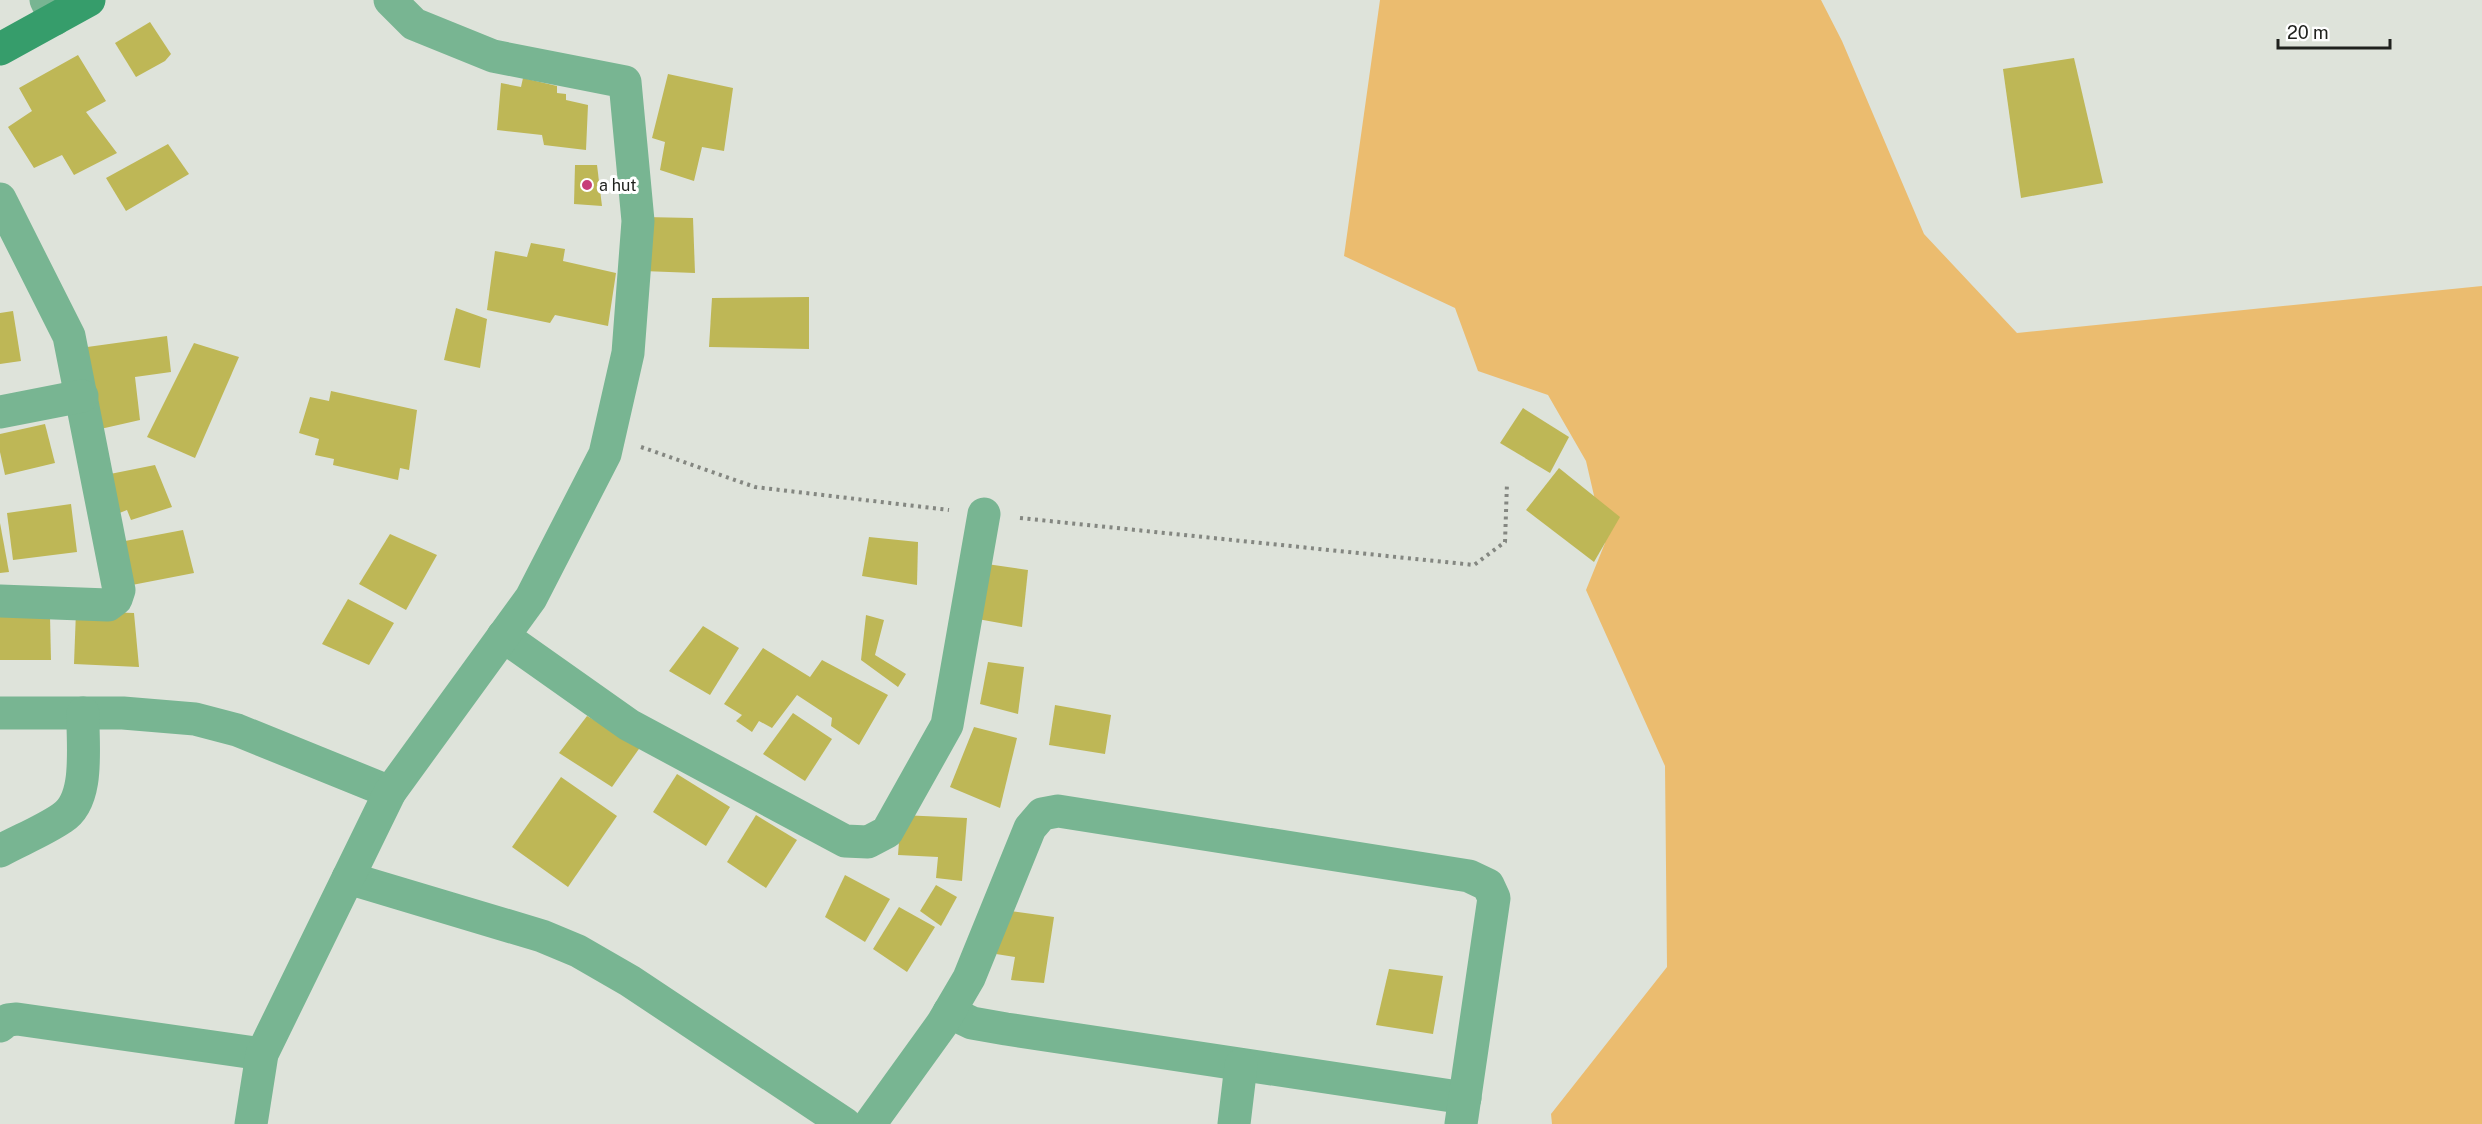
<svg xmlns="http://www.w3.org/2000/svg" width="2482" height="1124" font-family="'Public Sans',sans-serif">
  <rect width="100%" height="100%" fill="#dee3da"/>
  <!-- green -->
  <polygon fill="#ebbc6f" points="1380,0 1821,0 1842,41 1924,234 2017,333 2482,286 2482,1124 1552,1124 1551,1114 1667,967 1665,766 1586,590 1605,543 1586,461 1548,395 1478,371 1455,308 1344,256"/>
  <!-- building -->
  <g fill="#beb756">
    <polygon points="150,22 171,54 165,61 136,77 115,43"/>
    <polygon points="78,55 106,101 86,112 117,153 74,175 62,155 34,168 8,127 32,111 19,88"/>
    <polygon points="2074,58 2103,183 2021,198 2003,69"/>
    <polygon points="668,74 733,88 724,151 702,147 694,181 660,170 665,142 652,138"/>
    <polygon points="523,78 557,86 557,93 566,94 566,100 588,105 586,150 544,145 542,135 497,130 501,83 521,87"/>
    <polygon points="168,144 189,174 126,211 106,178"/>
    <polygon points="575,165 597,165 602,206 574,204"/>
    <polygon points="644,217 693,218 695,273 643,271"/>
    <polygon points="531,243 565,249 563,261 616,273 608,326 555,315 550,323 487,310 495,251 527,257"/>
    <polygon points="809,297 809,349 709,347 712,298"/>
    <polygon points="456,308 487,319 480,368 444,360"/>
    <polygon points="13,311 21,361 0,364 0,313"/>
    <polygon points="167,336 171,372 135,377 140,420 96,430 80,348"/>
    <polygon points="194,343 239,357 195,458 147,437"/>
    <polygon points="331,391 417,410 409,470 400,468 398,480 333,465 334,459 315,455 319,439 299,433 310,397 329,401"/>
    <polygon points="1523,408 1569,437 1550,473 1500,443"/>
    <polygon points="45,424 55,463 5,475 0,452 0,434"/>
    <polygon points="155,465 172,507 131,520 127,510 117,514 105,475"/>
    <polygon points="1559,468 1620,517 1594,562 1526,510"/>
    <polygon points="71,504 77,552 13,560 7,513"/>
    <polygon points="0,523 9,572 0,573"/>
    <polygon points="183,530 194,573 132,585 125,541"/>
    <polygon points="390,534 437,555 406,610 359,584"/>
    <polygon points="869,537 918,542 917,585 862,576"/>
    <polygon points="980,563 1028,570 1022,627 972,618"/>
    <polygon points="348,599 394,623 369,665 322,644"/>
    <polygon points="76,611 134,613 139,667 74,664"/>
    <polygon points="0,615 50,616 51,660 0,660"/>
    <polygon points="866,615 884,620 875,655 906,674 898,687 861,660"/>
    <polygon points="703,626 739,648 710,695 669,671"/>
    <polygon points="763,648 810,677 822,660 888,695 859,745 831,726 832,718 797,695 772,728 759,721 752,732 736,721 742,715 724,704"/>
    <polygon points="988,662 1024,667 1018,714 980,704"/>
    <polygon points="1055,705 1111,715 1105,754 1049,745"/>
    <polygon points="793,713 832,739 805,781 763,754"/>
    <polygon points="587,716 641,746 612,787 559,753"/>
    <polygon points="974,727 1017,738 1000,808 950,787"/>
    <polygon points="677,774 730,807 706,846 653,812"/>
    <polygon points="561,777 617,816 568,887 512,847"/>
    <polygon points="756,815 797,840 766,888 727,862"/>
    <polygon points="901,815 967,818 962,881 936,878 938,857 898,855"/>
    <polygon points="845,875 890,899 865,942 825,917"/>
    <polygon points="936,885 957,897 941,926 920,911"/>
    <polygon points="899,907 935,927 907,972 873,949"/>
    <polygon points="1010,911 1054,917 1044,983 1011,980 1015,957 996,954"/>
    <polygon points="1389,969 1443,976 1433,1034 1376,1025"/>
  </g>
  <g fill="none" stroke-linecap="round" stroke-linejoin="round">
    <!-- path -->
    <g stroke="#848781" stroke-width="4" stroke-dasharray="3 4.5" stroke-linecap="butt">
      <polyline points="641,447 755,487 949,510"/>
      <polyline points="1020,518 1474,565 1505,542 1507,483"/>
    </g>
    <!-- minor -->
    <g stroke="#78b592" stroke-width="33">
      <polyline points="46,0 55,19"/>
      <polyline points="0,199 69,336 119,590 116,599 108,605 0,601"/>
      <polyline points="0,412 82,396"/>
      <polyline points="503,636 629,725 845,841 868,842 887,832 947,725 984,514"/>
      <polyline points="0,713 123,713 195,719 237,730 390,792"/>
      <path d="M 0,851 C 20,840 43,831 62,818 C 91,800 82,743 83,713"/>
      <polyline points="348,878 542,936 578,951 630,981 845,1124"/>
      <polyline points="949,1012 972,1023 1006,1029 1465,1098"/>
      <polyline points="0,1026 8,1020 17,1019 262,1054"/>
      <polyline points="251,1124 262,1054 390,792 531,598 605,454 628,353 638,221 625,82 493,56 414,24 390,0"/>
      <polyline points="870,1124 942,1024 969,978 1030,828 1042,814 1058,811 1469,876 1488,885 1494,898 1461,1124"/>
      <polyline points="1234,1124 1241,1065"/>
    </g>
    <!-- secondary -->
    <polyline stroke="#369d6b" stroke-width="33" points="0,49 89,0"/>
  </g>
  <!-- markers -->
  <circle fill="#c73e78" stroke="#fff" stroke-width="2" cx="587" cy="185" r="6"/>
  <g text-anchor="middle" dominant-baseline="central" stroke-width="6" stroke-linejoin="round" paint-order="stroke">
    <!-- poi labels -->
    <g font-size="16" fill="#20221e" stroke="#fff" text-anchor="start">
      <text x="599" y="185">a hut</text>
    </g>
  </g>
  <!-- scale -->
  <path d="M2278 39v9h112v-9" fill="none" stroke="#20221e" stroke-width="3"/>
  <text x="2287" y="39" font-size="18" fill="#20221e" stroke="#ffffff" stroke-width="4.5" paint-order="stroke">20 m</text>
</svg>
